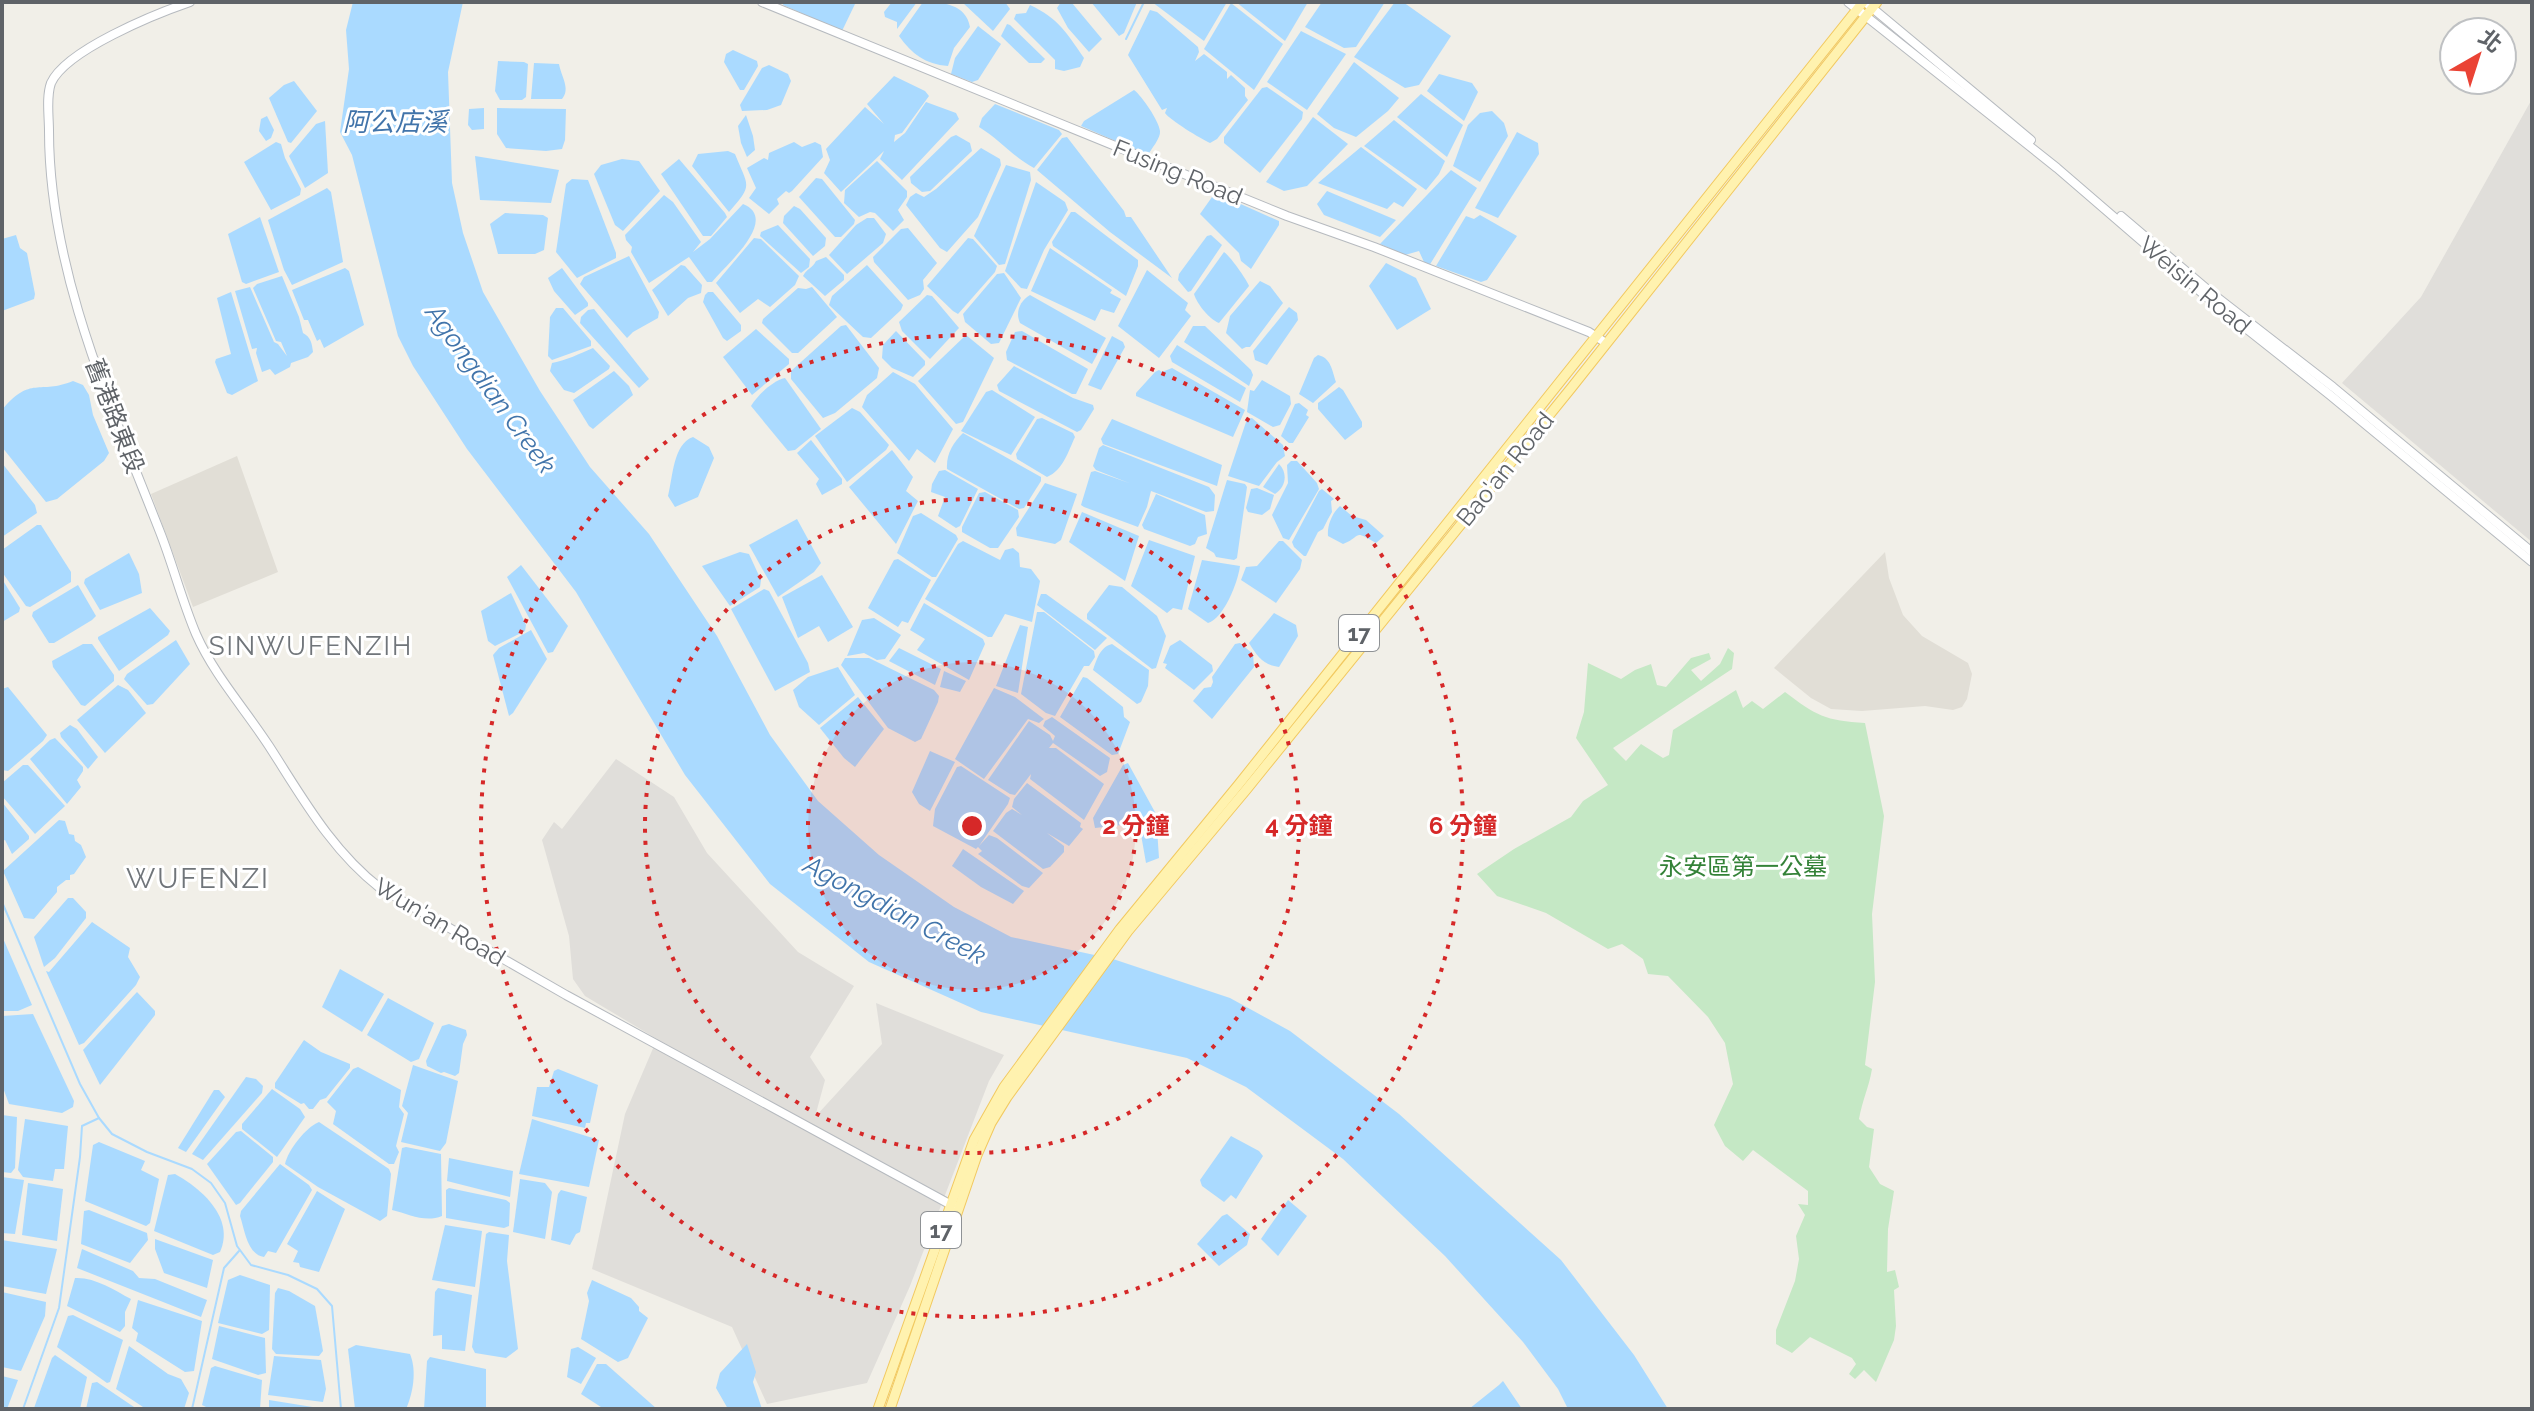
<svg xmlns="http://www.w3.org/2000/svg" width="2534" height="1411" font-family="Raleway,'Noto Sans TC',sans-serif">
  <rect width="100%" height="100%" fill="#f1efe8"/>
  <!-- industrial -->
  <g fill="#e0deda">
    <polygon points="2532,99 2532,542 2342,383 2421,297"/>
    <polygon points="616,759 674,797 707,853 798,952 854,986 810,1057 825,1080 815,1117 882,1044 876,1003 1004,1055 989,1081 910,1286 867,1383 767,1404 732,1327 592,1269 625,1114 657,1039 585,996 573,979 569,936 542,840 554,822 562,829"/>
  </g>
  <!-- education -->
  <g fill="#e1ded6">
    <polygon points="237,456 278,572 193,607 151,494"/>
    <polygon points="1885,552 1889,578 1903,615 1922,636 1968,663 1972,674 1967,699 1962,707 1953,710 1925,706 1862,711 1831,709 1811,698 1774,668"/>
  </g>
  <!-- green -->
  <path fill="#c5e8c5" d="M 1728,648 L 1734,653 L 1732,669 L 1613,748 L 1626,761 L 1641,744 L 1663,758 L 1669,755 L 1673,730 L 1736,690 L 1743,708 L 1752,701 L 1763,709 L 1785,692 C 1815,715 1826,721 1865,723 L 1884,816 L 1872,914 L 1875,982 L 1865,1065 L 1872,1069 C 1869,1087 1862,1101 1859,1119 L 1867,1127 L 1874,1129 L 1869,1167 L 1880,1184 L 1894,1191 L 1888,1229 L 1887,1272 L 1895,1270 L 1899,1287 L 1894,1290 L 1896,1326 L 1894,1340 L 1876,1382 L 1864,1370 L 1855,1379 L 1849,1374 L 1856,1364 L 1852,1358 L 1810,1337 L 1792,1353 L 1776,1344 L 1776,1330 L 1795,1281 L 1799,1259 L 1796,1236 L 1805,1215 L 1798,1204 L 1808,1205 L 1808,1191 L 1753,1150 L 1743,1161 L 1725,1146 L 1714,1125 L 1733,1084 L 1725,1043 L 1708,1017 L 1668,976 L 1648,974 L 1643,959 L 1622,944 L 1608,949 L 1546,913 L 1497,896 L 1477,874 L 1514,849 L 1571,817 L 1583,801 L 1608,785 L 1576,738 L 1584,712 L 1588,663 L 1621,679 L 1635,670 L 1651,664 L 1657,685 L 1666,687 L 1691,658 L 1709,653 L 1711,659 L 1691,670 L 1701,681 L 1720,664 Z"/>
  <!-- water -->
  <g fill="#aadaff">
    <polygon points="353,2 463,2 448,72 452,183 463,233 483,292 540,391 590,467 649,534 717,636 770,735 818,801 879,855 954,907 1011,937 1113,959 1230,998 1290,1031 1399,1114 1561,1260 1634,1355 1668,1409 1568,1409 1558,1389 1523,1342 1445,1256 1343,1159 1246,1087 1187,1058 981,1012 869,962 770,884 685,775 576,592 467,449 413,366 398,336 352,155 340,132 349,69 346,30"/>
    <polygon points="784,2 852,2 855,4 842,31 783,5"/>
    <polygon points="892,2 917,2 897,29 897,22 885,17 884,12"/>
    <path d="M 923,2 C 943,2 966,4 970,27 L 954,48 L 948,66 C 925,64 912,54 899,36 Z"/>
    <polygon points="962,2 1005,2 1010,9 993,31"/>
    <polygon points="1061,2 1072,3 1102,39 1089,52 1068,28 1057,8"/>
    <polygon points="1091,2 1137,2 1124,33 1119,36"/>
    <polygon points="1152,2 1227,2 1204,41"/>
    <polygon points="1236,2 1308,2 1285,41"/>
    <polygon points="1322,2 1385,2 1356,47 1344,48 1305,27"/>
    <polygon points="1395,2 1403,2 1451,36 1419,85 1405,88 1354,57"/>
    <polygon points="1231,3 1283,44 1254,90 1204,49"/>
    <path d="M 1030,5 C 1059,19 1066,32 1084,58 L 1080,67 L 1064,71 L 1055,69 L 1055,60 L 1014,19 L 1016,14 L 1026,13 Z"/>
    <path d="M 1150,10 L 1157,12 L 1198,47 L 1199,52 L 1195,61 L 1204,54 L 1227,72 L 1227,79 L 1231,75 L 1245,88 L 1245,96 L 1248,100 L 1217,139 L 1210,143 C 1201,139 1170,120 1165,113 L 1167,108 L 1162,110 L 1128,55 Z"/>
    <polygon points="1007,24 1010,25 1045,59 1041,63 1029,63 1001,36"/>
    <polygon points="978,26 1001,44 978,80 972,82 951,74 955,58"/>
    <polygon points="1301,31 1346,54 1307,110 1267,82"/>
    <polygon points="733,50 757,61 758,66 744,90 740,90 724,62 726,54"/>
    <polygon points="498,61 524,62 528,64 526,97 522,100 500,100 495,91"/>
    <polygon points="1354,62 1399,98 1388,111 1356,137 1334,128 1317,114"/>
    <path d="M 534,63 L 559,64 C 561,76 571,89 562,99 L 531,99 Z"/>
    <polygon points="769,65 788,74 791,81 781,105 767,110 742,111 740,105 762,68"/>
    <polygon points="1439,74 1472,83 1478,92 1464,121 1427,91"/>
    <polygon points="894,76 925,91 929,96 902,133 895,135 894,142 905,133 926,102 956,113 959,119 902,180 880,159 884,151 841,192 824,173 830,160 826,149 865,107 884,124 867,104"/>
    <polygon points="294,81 317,111 291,143 288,142 269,98 284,85"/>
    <polygon points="1267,87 1303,112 1302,119 1260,173 1224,143 1224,137 1262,88"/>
    <path d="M 1134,90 C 1142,96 1159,121 1160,131 C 1161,138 1151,149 1148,155 L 1081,126 L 1084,121 Z"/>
    <polygon points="1421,94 1463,125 1447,157 1397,117"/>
    <path d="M 995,104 L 1059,130 L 1062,134 L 1034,168 C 1013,157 999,139 979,127 L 982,118 Z"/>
    <polygon points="484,108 484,129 472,130 468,125 469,109"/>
    <polygon points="497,108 566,109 565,140 562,149 546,151 506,148 497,134"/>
    <polygon points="1492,111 1504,123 1508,136 1480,182 1453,166 1468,125 1480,113"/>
    <polygon points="746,115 753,136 755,150 747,157 741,143 738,126"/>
    <polygon points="267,116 274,130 271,138 266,141 259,131 261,119"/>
    <polygon points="1313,117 1348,144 1307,186 1284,191 1266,182"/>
    <polygon points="1394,120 1445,161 1439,174 1426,190 1364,146"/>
    <polygon points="325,121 328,173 305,188 289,156 316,124"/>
    <polygon points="1517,132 1538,143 1539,154 1498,218 1475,208"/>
    <polygon points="956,135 970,143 972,151 930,191 922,192 911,183 910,177 951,137"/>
    <polygon points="1067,137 1124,211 1126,217 1131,217 1172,278 1110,232 1037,170 1062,138"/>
    <polygon points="276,142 281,144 285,158 301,189 300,195 271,210 244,162"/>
    <polygon points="794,142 802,147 815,142 821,145 823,157 792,191 789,193 786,191 777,199 779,204 769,214 749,198 756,188 747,168 764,158 768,160 769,153"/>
    <polygon points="1361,147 1417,189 1403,207 1394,202 1387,209 1318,183"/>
    <polygon points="981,148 1000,159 1001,165 978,217 947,252 940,248 906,205 910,197 916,193 924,197 936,189"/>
    <path d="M 728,151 L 735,154 C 748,187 754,184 729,212 L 692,166 L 698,154 Z"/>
    <polygon points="475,156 559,170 551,203 480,200"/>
    <polygon points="622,159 639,161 660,191 623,231 615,225 594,174 601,165"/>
    <polygon points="679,159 725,213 727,217 711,236 703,236 661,174"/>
    <polygon points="877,161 907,191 907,197 898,210 904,220 893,231 875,213 870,212 859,217 844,203 845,190"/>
    <polygon points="1006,165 1030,172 1031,180 1005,264 999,265 974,236"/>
    <polygon points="1451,170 1477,188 1429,266 1424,262 1419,251 1405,255 1380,244"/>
    <polygon points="816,178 822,179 855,220 854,224 841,237 835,237 799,197"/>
    <polygon points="572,179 588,180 616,253 616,258 577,278 556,252 566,184"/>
    <polygon points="1036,182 1065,202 1068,210 1044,250 1027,289 1021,288 1005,271"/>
    <polygon points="327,188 331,192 343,262 292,285 284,270 268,220"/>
    <polygon points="1327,191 1396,220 1380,237 1324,215 1317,204"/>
    <path d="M 664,195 L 673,202 L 701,242 L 693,252 L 710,239 L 743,204 C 780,219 726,265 712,282 L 707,282 L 689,257 L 649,283 L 631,252 L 632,247 L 626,240 L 625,235 Z"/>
    <polygon points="1212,197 1225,197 1279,221 1279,225 1251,269 1241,261 1239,253 1200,214"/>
    <polygon points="794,206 800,209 826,238 825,246 813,256 783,223 784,216"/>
    <polygon points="1071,212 1075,212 1138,260 1138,266 1126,296 1053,246 1052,242"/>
    <polygon points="505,213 543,215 548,218 544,250 535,254 498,254 490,224"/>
    <polygon points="1480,215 1517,236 1487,280 1481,282 1436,266 1466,216 1474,219"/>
    <polygon points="260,217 279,272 246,284 242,282 228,234"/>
    <polygon points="867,218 874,218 886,234 883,243 847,274 829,255 856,225"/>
    <polygon points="778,225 810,259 809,267 801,273 760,236 761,232"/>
    <polygon points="908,228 937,263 923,280 924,289 920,295 908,300 874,262 873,257 901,229"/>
    <polygon points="16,235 20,248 27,253 35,294 34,299 2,311 2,239"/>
    <polygon points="1211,235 1222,245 1191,291 1188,292 1178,280 1179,274 1207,236"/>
    <polygon points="754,238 761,239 799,276 795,285 770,307 758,299 740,313 716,283"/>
    <polygon points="968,238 973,239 997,266 995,272 958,314 953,311 927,286"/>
    <polygon points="1050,248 1112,290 1110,293 1121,299 1114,313 1101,309 1095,321 1031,291"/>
    <path d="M 1224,252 C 1230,256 1247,280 1249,286 L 1219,323 C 1209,319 1197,304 1194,294 Z"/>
    <polygon points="629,256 659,312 658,318 633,332 627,338 580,284 584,277"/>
    <path d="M 826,257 L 844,275 L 844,280 L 825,296 L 803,276 C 806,269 813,268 816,261 Z"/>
    <polygon points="1386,263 1416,278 1431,309 1397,330 1369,286"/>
    <polygon points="681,265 685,266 702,285 701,293 688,298 668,316 652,290"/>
    <polygon points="867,265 903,305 901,310 871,338 863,337 829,305 832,296"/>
    <polygon points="345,268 349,271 364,325 324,348 320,339 317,341 308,320 304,320 292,290"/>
    <polygon points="562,268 588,303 588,306 575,315 554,291 548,278"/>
    <polygon points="1147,270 1188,303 1185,310 1191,316 1159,358 1118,326"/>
    <polygon points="1004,273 1021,298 999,343 991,344 965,322 963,314 997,274"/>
    <path d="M 282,276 L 299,317 L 303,333 C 311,337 312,344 313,352 L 308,357 L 291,363 L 290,367 L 275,375 L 270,369 L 262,372 L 256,353 L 257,348 L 252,349 L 235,291 L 250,287 L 274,342 L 278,344 L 287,356 L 281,342 L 276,341 L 253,288 L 257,284 Z"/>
    <polygon points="1260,281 1270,286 1283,303 1250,347 1246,347 1242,349 1226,333 1230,316"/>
    <polygon points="812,287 837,317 798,353 792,353 762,323 763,319 798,288 806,289"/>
    <polygon points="231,292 258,381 232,395 227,393 215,362 216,359 231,354 217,298"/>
    <polygon points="708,292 713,292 741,325 741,331 727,341 723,338 703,302 705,295"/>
    <polygon points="927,295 932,296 959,328 930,359 902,331 899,322"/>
    <path d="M 1030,295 L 1106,338 L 1092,364 L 1020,323 C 1015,312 1020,301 1030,295 Z"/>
    <polygon points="1289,307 1297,313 1298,320 1267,365 1255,360 1253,351"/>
    <polygon points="556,308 563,308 591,341 591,346 552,360 548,356 550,317"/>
    <polygon points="594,309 649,379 639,388 580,323 581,317 588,310"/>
    <polygon points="846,325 879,368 877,378 835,413 823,418 791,379 791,371 841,326"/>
    <polygon points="1193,326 1205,326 1251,370 1253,375 1249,386 1184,342"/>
    <polygon points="756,329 789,359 789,364 752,395 723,357"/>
    <polygon points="896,331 925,361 925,365 913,377 892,368 882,358 883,345"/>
    <polygon points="1022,331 1088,369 1076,394 1072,394 1007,360 1006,352 1015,332"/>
    <polygon points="966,335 994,358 963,422 956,424 918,381"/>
    <polygon points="1112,336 1123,342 1125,347 1101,390 1088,385"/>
    <polygon points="1177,345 1246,388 1240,402 1172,362 1170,356"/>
    <path d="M 593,348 L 610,366 L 609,369 L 574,393 L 564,390 L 550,371 L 552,363 C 567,360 579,354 593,348 Z"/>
    <path d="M 1318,355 C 1331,358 1332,370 1336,382 L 1313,403 L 1299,394 L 1314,358 Z"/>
    <polygon points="1014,366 1073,398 1093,405 1094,409 1081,430 1077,432 999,391 997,385"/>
    <polygon points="1172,368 1245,410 1233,437 1136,396 1136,393 1155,372 1159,370 1162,372"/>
    <polygon points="614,371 629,386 633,395 593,429 589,426 573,400"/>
    <polygon points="893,372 915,384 953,429 935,463 917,449 909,461 862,407 867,395"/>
    <path d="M 785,378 L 821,429 L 795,450 L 788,451 L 751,406 C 758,395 772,381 785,378 Z"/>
    <polygon points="1262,380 1290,396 1291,404 1280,425 1273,427 1247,412 1250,390 1254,391"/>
    <path d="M 73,381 L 83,385 L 89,395 L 93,415 L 109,453 L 104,461 L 57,499 L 46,502 L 2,447 L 2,410 C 31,375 39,395 73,381 Z"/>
    <polygon points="1339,387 1343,390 1362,422 1362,427 1345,440 1318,409 1318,403"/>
    <polygon points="992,390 1035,417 1011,455 961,431 986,392"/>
    <polygon points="1299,403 1308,410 1306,415 1309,417 1293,443 1289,443 1281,436 1295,404"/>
    <polygon points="852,408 860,412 889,445 886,450 847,482 815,436"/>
    <path d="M 1042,418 L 1073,433 L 1075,437 C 1068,452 1063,470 1047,477 L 1017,459 L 1016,454 L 1037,419 Z"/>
    <polygon points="1252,418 1283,445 1285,456 1277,462 1259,486 1228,476 1247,419"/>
    <polygon points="1112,419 1222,465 1217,486 1103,444 1101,439"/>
    <path d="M 963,433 L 1041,477 L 1041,481 L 1024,508 L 1019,509 L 947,469 C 946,454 953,443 963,433 Z"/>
    <path d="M 693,437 L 709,447 L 714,458 L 698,497 L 675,507 L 668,496 C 673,477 673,444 693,437 Z"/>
    <polygon points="811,440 842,479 842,484 822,495 816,484 819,479 797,453"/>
    <polygon points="1103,445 1209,487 1215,495 1214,511 1206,512 1151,491 1147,507 1138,527 1084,507 1081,505 1091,472 1095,471 1129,483 1096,470 1093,466 1099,448"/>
    <polygon points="892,450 913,477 906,491 918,501 896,544 849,487"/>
    <polygon points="1291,461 1297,461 1317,483 1319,489 1289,540 1283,538 1272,515 1288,483 1287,465"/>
    <polygon points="2,463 35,505 37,513 2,537"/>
    <path d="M 1279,464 C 1288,473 1286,487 1275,494 L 1263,487 Z"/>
    <polygon points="945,470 978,489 960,526 956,528 938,516 945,497 931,492 932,484 939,471"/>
    <polygon points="1227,480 1245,484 1247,487 1237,558 1234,560 1216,557 1214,553 1206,548"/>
    <polygon points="1045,483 1077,494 1061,540 1055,544 1017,536 1016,528"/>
    <polygon points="1257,488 1274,495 1270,509 1262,515 1248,512 1246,508 1251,489"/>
    <polygon points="1322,489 1334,499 1331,501 1332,512 1328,519 1323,529 1318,532 1306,556 1304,556 1294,547 1292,542 1319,491"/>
    <polygon points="985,492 1018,510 1019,517 998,548 990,548 962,532 962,527 979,493"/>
    <polygon points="1156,494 1205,515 1207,534 1198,537 1195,544 1190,546 1144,529 1142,525"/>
    <path d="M 1340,506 L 1352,516 L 1366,520 L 1384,536 L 1376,543 C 1352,529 1363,536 1343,544 L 1328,536 C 1327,526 1332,513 1340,506 Z"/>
    <polygon points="1082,512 1139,536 1125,581 1069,542"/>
    <polygon points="921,513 956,535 958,539 936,577 932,577 897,553 913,516"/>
    <polygon points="797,519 821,563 814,572 778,597 749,545"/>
    <polygon points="37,525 41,525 71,572 71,582 30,607 26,606 2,572 2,550"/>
    <polygon points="1149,540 1195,556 1182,610 1173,608 1167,613 1131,586"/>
    <polygon points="963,541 1000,560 1005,550 1013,548 1019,553 1020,567 1031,569 1040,581 1032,622 1005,614 992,637 988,637 925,599 958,544"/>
    <polygon points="1279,541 1283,541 1302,560 1300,569 1276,603 1241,580 1246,567 1257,566"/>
    <polygon points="740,552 749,554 761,580 760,587 730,606 702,566"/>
    <polygon points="129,553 139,574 142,593 100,610 84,583 85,579"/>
    <polygon points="898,559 931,580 908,623 902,621 898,627 868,608 894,560"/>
    <path d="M 1202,560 L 1240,566 C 1238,582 1224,618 1208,623 L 1188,609 Z"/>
    <polygon points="521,565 568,626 553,652 548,653 507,577"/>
    <polygon points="822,575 853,627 828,642 819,626 798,638 782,597"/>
    <polygon points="2,579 20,608 19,612 2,622"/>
    <polygon points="78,585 96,616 92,620 54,643 49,643 32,616 33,612"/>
    <polygon points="1109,585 1122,587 1157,616 1166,636 1156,668 1152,669 1087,619 1087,614"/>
    <polygon points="764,589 769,591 808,663 810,672 775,691 731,609"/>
    <polygon points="511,593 526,625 525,631 495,646 488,641 481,611"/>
    <polygon points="1041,594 1046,594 1107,638 1095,650 1037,605"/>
    <polygon points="924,603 983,639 985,644 969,680 917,650 925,639 910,630"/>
    <polygon points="150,608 170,631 168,635 119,671 98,639 98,637"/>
    <polygon points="1037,612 1044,612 1094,651 1095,657 1089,666 1084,666 1055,716 1046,713 1021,694"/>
    <path d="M 1274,613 L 1296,625 L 1298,636 L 1279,667 C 1263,665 1257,656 1249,643 Z"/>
    <polygon points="874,618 901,635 885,659 877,660 864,653 847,656 862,620"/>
    <polygon points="1020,625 1028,627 1018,693 996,686"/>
    <polygon points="531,630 547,659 513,713 509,716 493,655 499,648"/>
    <polygon points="176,640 190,664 153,704 147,705 124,679 127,674"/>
    <polygon points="1180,640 1212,665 1213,671 1194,690 1165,668 1167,664 1163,663 1170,646"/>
    <polygon points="1240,643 1253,654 1254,667 1212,719 1193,701 1204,688 1211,687 1213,682 1212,677 1235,644"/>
    <polygon points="83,644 92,644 114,675 114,681 85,706 81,705 53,667 52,661"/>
    <path d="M 1112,644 L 1149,670 L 1148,686 L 1141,702 L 1137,704 L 1093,670 C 1097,659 1100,647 1112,644 Z"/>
    <polygon points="899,648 941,669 935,685 889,661"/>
    <polygon points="845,658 869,658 934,690 939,696 938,702 921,739 915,742 888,728 841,665"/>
    <polygon points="838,667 855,695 819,725 799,707 793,690 808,677"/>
    <polygon points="944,671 966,681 960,692 940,687"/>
    <polygon points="1083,677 1087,678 1123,707 1124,717 1130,722 1118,754 1112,755 1060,717"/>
    <polygon points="118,685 128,690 146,713 105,753 77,720"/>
    <polygon points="8,687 47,735 43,741 8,771 2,770 2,689"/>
    <polygon points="994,688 1015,697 1044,719 1039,723 1028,719 984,779 955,759"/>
    <polygon points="858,697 884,729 855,767 844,758 820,728"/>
    <polygon points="1052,717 1110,758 1107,772 1100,776 1053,743 1049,748 1056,748 1104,784 1084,820 1030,779 1031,774 1015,795 1010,794 988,780 1029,721 1050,735 1053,741 1055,736 1043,726 1045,721"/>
    <polygon points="70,725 77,729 98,757 88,769 61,737 60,733"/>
    <polygon points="55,738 83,767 83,771 77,780 81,787 67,804 30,759 50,740"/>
    <polygon points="930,751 955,762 930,811 919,804 912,792"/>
    <polygon points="1128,763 1156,814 1159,858 1146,863 1139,823 1095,828 1093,818 1123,765"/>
    <polygon points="23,765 28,765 65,806 35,834 2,796 2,783"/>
    <polygon points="961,766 1010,798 1008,804 979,846 989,835 997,838 1043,873 1029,888 1022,886 978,854 982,851 978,847 976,849 933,826 935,809 957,767"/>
    <polygon points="1027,783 1081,823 1080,827 1083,829 1069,846 1047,833 1064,846 1064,852 1050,867 1043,869 993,831 1006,813 1012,809 1022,815 1012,807 1014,799"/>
    <polygon points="2,802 29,836 29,839 12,854 5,840 2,841"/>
    <polygon points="59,820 65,821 69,834 74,835 75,841 81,845 86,857 74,874 70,875 70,880 66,880 57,887 57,892 34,919 24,918 3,871"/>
    <polygon points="963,849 1024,891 1013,904 981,887 952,866"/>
    <polygon points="68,898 73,898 86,912 86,918 55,958 44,967 34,937"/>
    <polygon points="92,922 130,948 128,957 140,977 136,985 84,1043 79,1045 46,971 49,972"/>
    <polygon points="2,936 32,1005 18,1011 2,1011"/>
    <polygon points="340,969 384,994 362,1032 322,1007"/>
    <polygon points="137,992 155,1011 155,1015 100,1085 83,1050"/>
    <polygon points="388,998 434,1023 419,1059 411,1062 367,1035"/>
    <polygon points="33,1014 74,1101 73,1107 62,1113 9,1104 2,1085 2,1016"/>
    <polygon points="449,1024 466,1030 467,1035 463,1044 459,1073 455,1076 444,1072 441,1073 427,1066 426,1061 442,1026"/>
    <polygon points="304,1040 321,1052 350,1064 350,1068 326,1098 320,1100 313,1109 309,1109 304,1103 301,1104 275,1088 275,1083"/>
    <polygon points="413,1065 458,1081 446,1143 440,1151 401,1142 408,1113 402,1106"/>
    <polygon points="358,1067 401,1090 399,1107 404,1114 396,1146 399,1152 394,1164 389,1164 333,1124 336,1111 327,1102 353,1069"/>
    <polygon points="558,1069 598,1085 590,1123 586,1123 585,1128 532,1116 537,1087 549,1087 554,1071"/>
    <polygon points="246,1077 256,1079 263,1086 262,1093 203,1160 192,1154"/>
    <polygon points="272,1089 300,1109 305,1117 277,1157 242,1129 242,1124"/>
    <polygon points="214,1090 219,1090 225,1097 186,1152 178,1148"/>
    <polygon points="2,1115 17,1117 15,1168 11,1173 2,1172"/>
    <polygon points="25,1119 68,1126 64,1169 55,1169 53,1181 23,1177 18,1170"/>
    <polygon points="532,1119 599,1140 589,1187 519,1174"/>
    <path d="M 319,1122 L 389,1169 L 391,1174 L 387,1216 L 380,1221 L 318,1187 L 285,1164 C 288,1150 306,1127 319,1122 Z"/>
    <polygon points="241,1131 273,1157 273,1162 240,1203 236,1205 207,1164 236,1132"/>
    <polygon points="1231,1136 1259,1151 1263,1156 1236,1199 1231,1195 1224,1202 1202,1186 1200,1180"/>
    <polygon points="99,1142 145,1161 141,1170 159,1179 150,1223 146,1226 85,1201 93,1145"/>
    <path d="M 406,1147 L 441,1154 L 442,1216 C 425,1223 409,1214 392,1210 L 402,1148 Z"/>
    <polygon points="449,1158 513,1171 510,1197 447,1181"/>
    <path d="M 280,1164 L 309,1185 L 312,1190 L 276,1253 L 268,1251 L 264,1257 C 247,1254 245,1231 240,1216 L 241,1211 Z"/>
    <path d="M 175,1174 C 202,1189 235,1218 220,1252 L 213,1255 L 154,1231 L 168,1175 Z"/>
    <polygon points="2,1177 24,1180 15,1234 2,1233"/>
    <polygon points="520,1179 545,1183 552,1192 545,1239 513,1232"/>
    <polygon points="28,1183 63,1189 57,1241 22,1235"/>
    <polygon points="449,1188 506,1200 510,1203 509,1226 504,1228 446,1218 446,1190"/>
    <polygon points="561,1190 587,1197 580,1232 576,1234 570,1245 551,1240 558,1194"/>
    <polygon points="317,1191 345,1209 319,1272 300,1267 299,1263 293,1262 298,1251 287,1244"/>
    <polygon points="1288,1200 1307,1216 1278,1256 1261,1239"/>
    <polygon points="89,1210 147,1233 148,1240 130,1263 81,1244 84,1211"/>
    <polygon points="1227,1214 1250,1234 1247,1245 1219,1266 1197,1244 1222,1216"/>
    <polygon points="445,1225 482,1231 475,1287 432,1280"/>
    <polygon points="489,1232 509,1235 507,1261 518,1349 506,1358 475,1353 472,1347 486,1234"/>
    <polygon points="155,1239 213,1260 207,1288 164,1273 155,1249"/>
    <polygon points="2,1240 57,1249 46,1294 2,1286"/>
    <polygon points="82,1249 133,1271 139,1278 155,1279 207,1300 201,1317 77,1268"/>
    <polygon points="240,1275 270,1285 269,1330 262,1334 218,1323 228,1280"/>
    <path d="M 75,1278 C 95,1277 114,1290 131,1299 L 125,1312 L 125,1326 L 120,1332 L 67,1306 Z"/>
    <polygon points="592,1280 631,1298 639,1307 639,1311 648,1318 628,1358 618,1362 581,1339 589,1301 587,1293"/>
    <polygon points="278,1288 289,1291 315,1306 323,1351 319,1356 276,1354 272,1349 275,1293"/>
    <polygon points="438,1288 472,1295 465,1351 442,1349 442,1335 433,1336 435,1292"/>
    <polygon points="2,1292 46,1302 45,1316 21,1371 2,1367"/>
    <polygon points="138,1300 202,1321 194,1371 185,1372 136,1341 138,1333 132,1328"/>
    <polygon points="73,1315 123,1340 110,1382 107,1383 57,1347 68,1316"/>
    <polygon points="219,1326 265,1338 266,1373 258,1375 212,1359"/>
    <polygon points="747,1344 756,1372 753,1382 762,1409 728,1409 716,1388 720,1373"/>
    <path d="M 356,1345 L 410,1354 C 417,1371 413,1393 406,1409 L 355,1409 L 348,1349 Z"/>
    <polygon points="129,1346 168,1374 181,1379 189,1393 184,1409 146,1409 116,1389"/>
    <polygon points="578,1347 596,1358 581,1384 567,1377 571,1349"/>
    <polygon points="55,1355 87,1377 80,1409 34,1408 52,1358"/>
    <polygon points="274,1356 321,1360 326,1389 323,1402 268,1395"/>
    <polygon points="430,1357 486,1369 486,1409 424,1409 427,1361"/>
    <polygon points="597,1364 606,1364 657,1409 604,1409 581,1394"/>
    <polygon points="215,1366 262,1380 260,1409 210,1409 202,1405 211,1368"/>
    <polygon points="2,1376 18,1380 7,1409 2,1409"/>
    <polygon points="1503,1381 1522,1409 1469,1409 1499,1385"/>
    <polygon points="97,1382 137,1409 86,1409 92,1383"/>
    <polygon points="269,1400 325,1409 269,1409"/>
  </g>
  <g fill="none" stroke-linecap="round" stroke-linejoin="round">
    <!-- stream -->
    <g stroke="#aadaff" stroke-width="2">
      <polyline points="1126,39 1144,2"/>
      <polyline points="2,902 80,1084 99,1118 112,1134 147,1152 192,1169 211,1183 225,1203 237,1246 251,1265 288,1275 317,1289 332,1306 341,1409"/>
      <polyline points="23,1409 59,1308 80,1157 82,1126 99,1118"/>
      <polyline points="192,1409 224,1268 239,1251"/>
    </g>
    <defs>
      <g id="secondary">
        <path d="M 190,2 C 155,14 66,50 51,83 C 46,97 49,116 49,131 C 49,270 110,404 160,532 C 173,565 182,601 196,634 C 214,675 245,709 269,746 C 302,797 331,850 380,888 L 566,995 L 955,1207"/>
        <polyline points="762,2 1287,216 1374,247 1589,332 1606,343"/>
        <polyline points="1848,2 2057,168 2209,299 2330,395 2532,562"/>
        <polyline points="1865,2 2031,140"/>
        <polyline points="2121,216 2214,295 2333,387 2532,552"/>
      </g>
      <g id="primary">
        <polyline points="878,1409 974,1140 1004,1087 1120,929 1239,784 1863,2"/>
        <polyline points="890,1409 977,1155 991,1123 1007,1097 1128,931 1246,790 1572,387 1877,2"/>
      </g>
    </defs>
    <!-- secondary casing -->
    <use href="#secondary" stroke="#b6babf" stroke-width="10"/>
    <!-- primary casing -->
    <use href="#primary" stroke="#f2c960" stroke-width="11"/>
    <!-- secondary -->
    <use href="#secondary" stroke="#fff" stroke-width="8"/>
    <!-- primary -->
    <use href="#primary" stroke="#fff2af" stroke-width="9"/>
  </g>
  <!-- distance rings -->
  <circle cx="972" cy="826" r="164" fill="#d62828" fill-opacity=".12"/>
  <g fill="none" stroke="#d62828" stroke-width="4" stroke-dasharray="4 8">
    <circle cx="972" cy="826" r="164"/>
    <circle cx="972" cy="826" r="327"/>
    <circle cx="972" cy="826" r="491"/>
  </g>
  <g text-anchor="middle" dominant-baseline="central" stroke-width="6" stroke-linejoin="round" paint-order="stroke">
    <!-- shield labels -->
    <g fill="#fff" stroke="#8f9295" stroke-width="2">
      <rect x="1339" y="615" width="40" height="36" rx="6"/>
      <rect x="921" y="1212" width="40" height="36" rx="6"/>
    </g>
    <g font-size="22" font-weight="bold" fill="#5f6368">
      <text x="1359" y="633">17</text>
      <text x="941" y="1230">17</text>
    </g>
    <!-- street labels -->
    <g font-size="24" fill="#5f6368" stroke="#fff">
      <text transform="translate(1178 172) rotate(22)">Fusing Road</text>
      <text transform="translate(2195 285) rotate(40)">Weisin Road</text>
      <text transform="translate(115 416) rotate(69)">舊港路東段</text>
      <text transform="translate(1505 469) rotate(-51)">Bao'an Road</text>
      <text transform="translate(440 922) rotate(31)">Wun'an Road</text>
    </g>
    <!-- park labels -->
    <g font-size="24" fill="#348238" stroke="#fff">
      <text x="1743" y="866">永安區第一公墓</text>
    </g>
    <!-- water labels -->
    <g font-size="26" font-style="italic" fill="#4174aa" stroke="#fff">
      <text x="395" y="122">阿公店溪</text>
      <text transform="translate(491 389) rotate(54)">Agongdian Creek</text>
      <text transform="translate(895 910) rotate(28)">Agongdian Creek</text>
    </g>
    <!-- neighbourhood labels -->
    <g font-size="26" letter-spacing="2" fill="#70757a" stroke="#fff">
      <text x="311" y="646">SINWUFENZIH</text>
    </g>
    <!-- quarter labels -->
    <g font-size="28" letter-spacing="2" fill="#70757a" stroke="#fff">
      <text x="198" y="878">WUFENZI</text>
    </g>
  </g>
  <circle cx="972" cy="826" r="12" fill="#d62828" stroke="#fff" stroke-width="4"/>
  <g font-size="24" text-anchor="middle" font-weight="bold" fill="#d62828" stroke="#fff" stroke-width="6" stroke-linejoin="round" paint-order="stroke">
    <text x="1136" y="834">2 分鐘</text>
    <text x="1299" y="834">4 分鐘</text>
    <text x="1463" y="834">6 分鐘</text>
  </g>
  <!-- border -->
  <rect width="2534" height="1411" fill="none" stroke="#5f6368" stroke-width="8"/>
  <!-- north arrow -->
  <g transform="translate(2478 56) rotate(39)"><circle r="38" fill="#ffffff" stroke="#bfc1c3" stroke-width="2"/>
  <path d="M0-6L14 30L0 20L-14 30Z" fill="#ea4335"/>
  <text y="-12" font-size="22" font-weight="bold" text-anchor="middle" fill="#5f6368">北</text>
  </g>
</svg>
